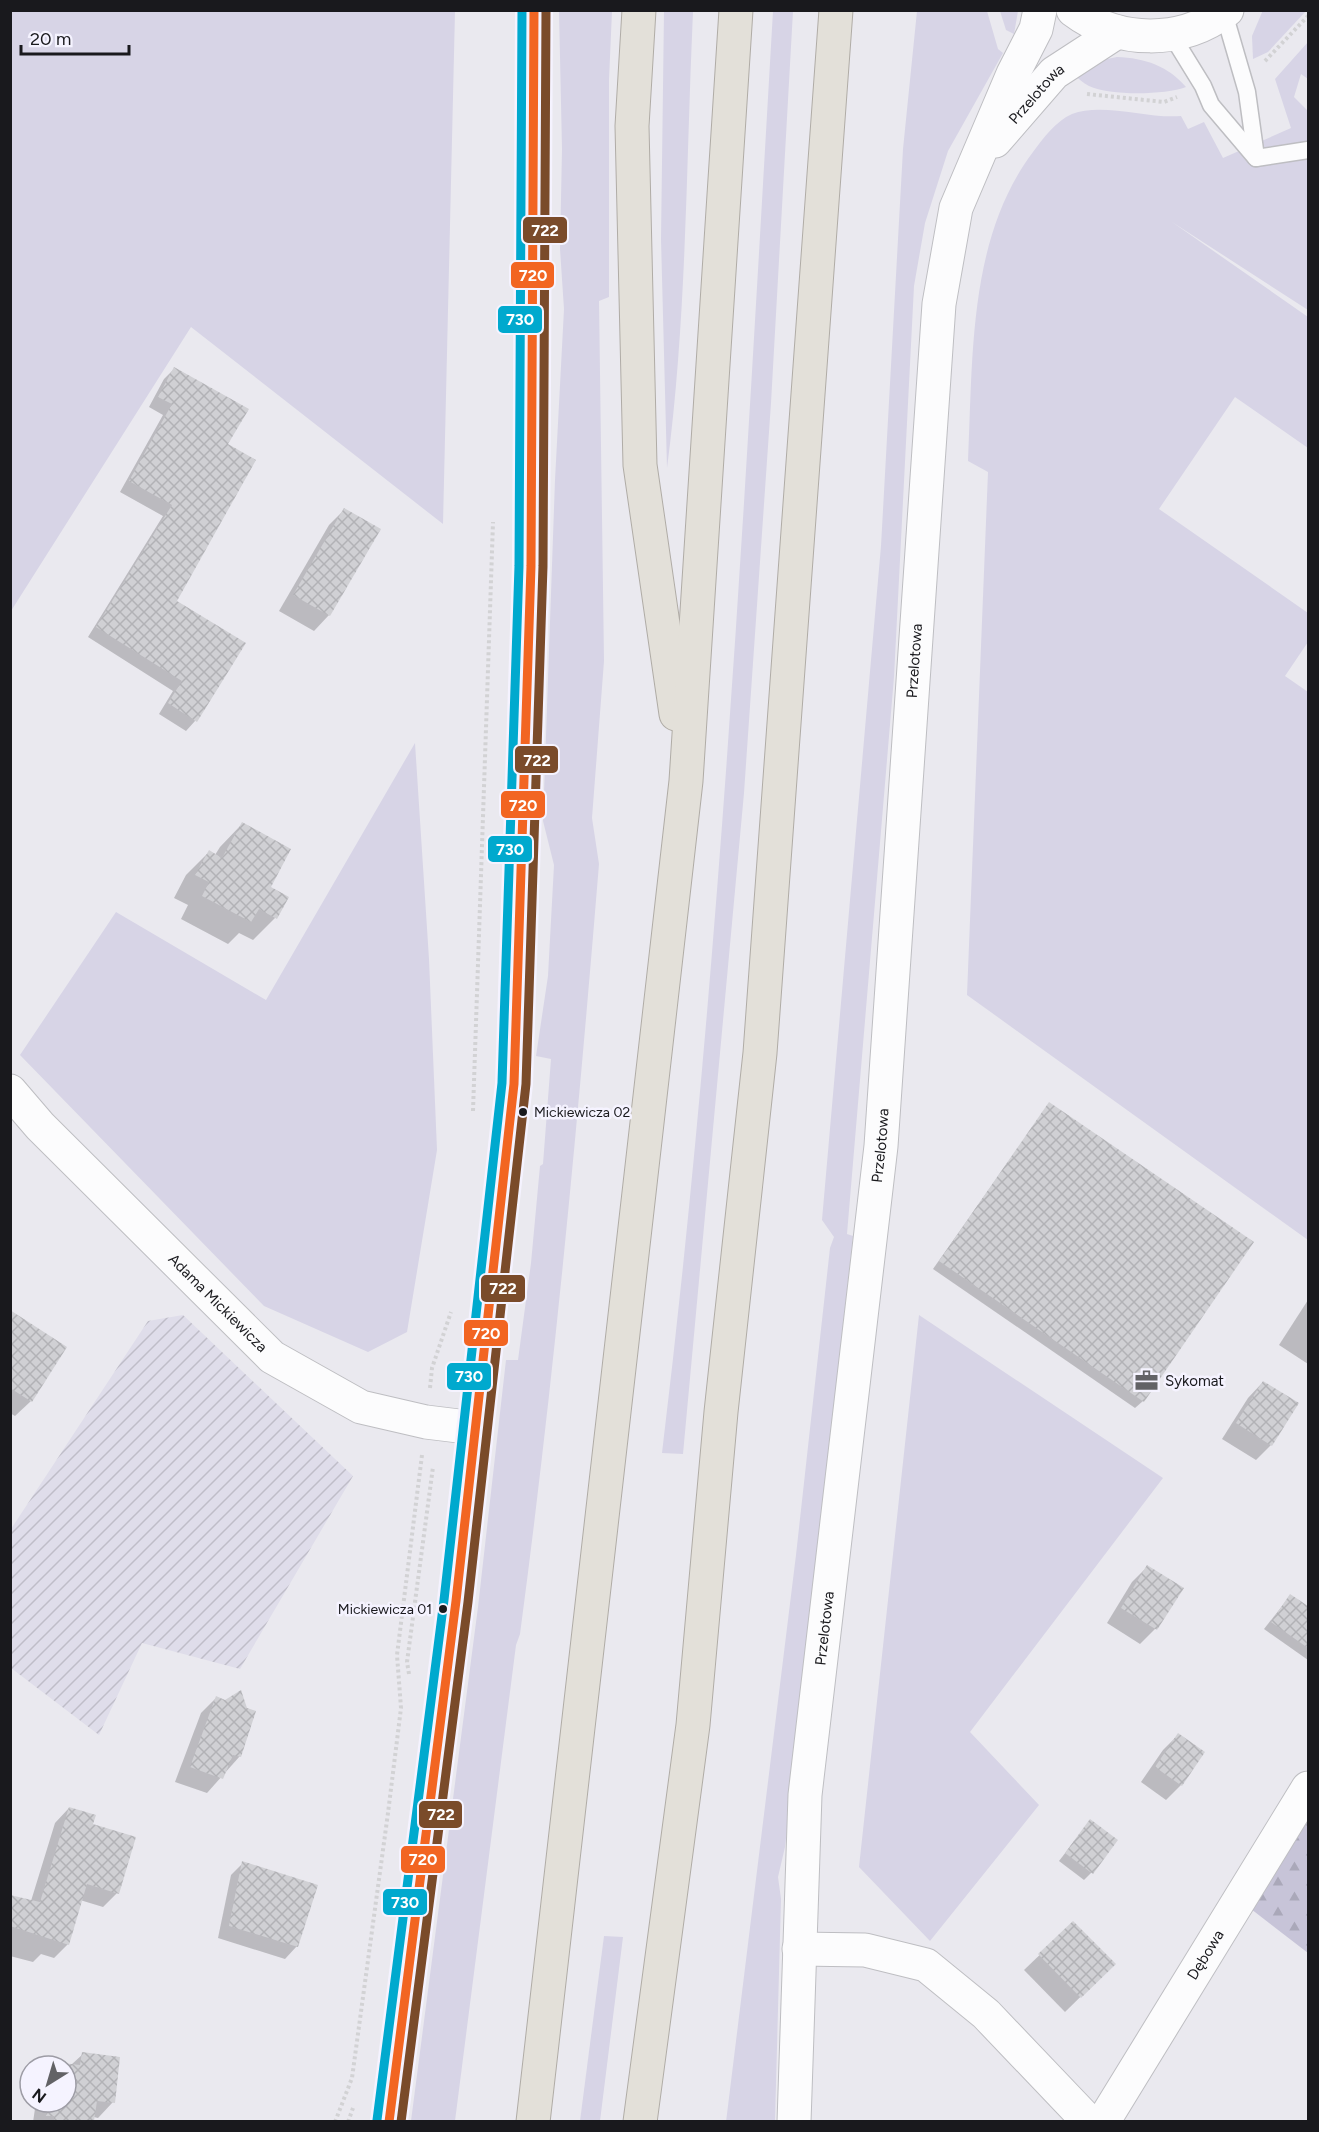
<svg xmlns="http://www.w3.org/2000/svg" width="1319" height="2132" font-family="Figtree,sans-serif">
  <defs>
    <pattern id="industrial-furrows" width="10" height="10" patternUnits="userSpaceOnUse" patternTransform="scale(1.5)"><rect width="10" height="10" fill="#dfddea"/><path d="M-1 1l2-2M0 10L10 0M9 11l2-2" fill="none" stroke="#bfbdc8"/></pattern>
    <pattern id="forest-firs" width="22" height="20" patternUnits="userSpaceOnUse" patternTransform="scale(1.5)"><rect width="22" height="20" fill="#c7c4d8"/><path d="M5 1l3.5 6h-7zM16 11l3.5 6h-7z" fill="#aaa8b9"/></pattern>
    <pattern id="building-cross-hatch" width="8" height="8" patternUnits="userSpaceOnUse" patternTransform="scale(1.5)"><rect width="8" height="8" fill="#d0d0d4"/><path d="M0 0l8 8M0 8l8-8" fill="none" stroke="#b2b2b6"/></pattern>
  </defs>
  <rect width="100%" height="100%" fill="#eae9ef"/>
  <!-- industrial -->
  <polygon fill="url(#industrial-furrows)" points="183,1315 353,1476 240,1669 142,1643 99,1735 11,1668 11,1529 148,1321"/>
  <!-- grass -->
  <g fill="#d7d4e6">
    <polygon points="11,10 455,11 443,524 191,327 11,611"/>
    <polygon points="1263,10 1306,11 1268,52 1253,59 1252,36"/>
    <path d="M 559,11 L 612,11 L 609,80 L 609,297 L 599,301 L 604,661 L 592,818 L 599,864 C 578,1121 554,1379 520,1634 L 516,1645 L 455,2121 L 411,2121 L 478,1607 L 506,1360 L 518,1360 L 531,1263 L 540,1166 L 543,1164 L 551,1059 L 536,1056 L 548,976 L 554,865 L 543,821 L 555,480 L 564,309 L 560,249 L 562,149 Z"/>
    <path d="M 664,11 L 693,11 C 686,163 687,317 667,468 L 661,239 Z"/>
    <path d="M 773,11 L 793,11 L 771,403 L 744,793 L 683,1454 L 662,1453 C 720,974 745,492 773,11 Z"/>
    <polygon points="917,11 987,11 998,49 1003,53 948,151 925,223 914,286 894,677 847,1234 853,1236 785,1847 778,1877 781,1899 775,2121 726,2122 796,1555 830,1248 834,1237 822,1220 881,546 903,149"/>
    <polygon points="1000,11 1018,11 1014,34 1006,30"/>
    <path d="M 1308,42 L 1308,79 L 1301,74 L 1294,97 L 1308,111 L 1308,310 L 1172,222 L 1308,317 L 1308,448 L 1235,397 L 1159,509 L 1308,613 L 1308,642 L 1285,676 L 1308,692 L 1308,1240 L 967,995 L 988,472 L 968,461 C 973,357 968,238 1033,152 C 1043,138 1056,121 1072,114 C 1102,102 1148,119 1181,116 L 1188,129 L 1204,122 L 1223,158 L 1291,128 L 1275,79 Z"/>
    <path d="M 1117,57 C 1145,58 1168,66 1186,87 C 1165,95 1110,96 1089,86 C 1083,83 1078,78 1074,75 L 1102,60 Z"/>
    <polygon points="415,743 429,959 437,1150 407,1332 368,1352 264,1306 20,1055 116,912 266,1000"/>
    <polygon points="919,1315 1163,1478 970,1732 1039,1805 930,1941 859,1867"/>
    <polygon points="604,1936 623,1937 600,2121 580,2121"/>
  </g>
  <!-- forest -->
  <polygon fill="url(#forest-firs)" points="1308,1819 1308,1953 1251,1909"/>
  <!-- shadow -->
  <g fill="#0003">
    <polygon points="174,369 226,445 175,601 195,721 186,731 159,714 173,691 88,637 163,516 120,492 163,415 149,407 164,379"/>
    <polygon points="344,510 379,529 329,615 314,631 279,611 329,525"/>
    <polygon points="242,824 269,887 275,918 253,940 239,933 228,944 181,919 188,905 174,898 186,875 209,852 215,855 220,847"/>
    <polygon points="1049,1104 1143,1401 1135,1408 933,1269"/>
    <polygon points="1308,1300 1308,1364 1279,1345"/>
    <polygon points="10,1314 31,1401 15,1416 10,1413"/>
    <polygon points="1263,1382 1271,1445 1256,1460 1222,1439 1248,1398"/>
    <polygon points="1147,1567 1155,1629 1140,1644 1107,1623 1132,1582"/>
    <polygon points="1290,1596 1308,1608 1308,1660 1264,1629"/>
    <polygon points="216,1698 240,1756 207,1793 175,1782 201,1713"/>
    <polygon points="1178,1735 1181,1785 1166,1800 1141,1782 1163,1750"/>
    <polygon points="69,1808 117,1893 103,1907 80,1900 68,1944 54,1958 41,1954 33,1962 10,1956 10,1899 31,1901 55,1823"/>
    <polygon points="1090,1821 1091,1873 1084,1880 1059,1861"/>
    <polygon points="243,1863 297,1946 285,1959 218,1938 231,1875"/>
    <polygon points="1073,1923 1114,1964 1065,2012 1024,1970"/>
    <polygon points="83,2054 113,2102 98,2118 94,2117 93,2122 33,2122 36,2102 66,2102 66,2066 52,2066 55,2064 71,2065"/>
  </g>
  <!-- building -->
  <g fill="url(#building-cross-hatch)">
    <polygon points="174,367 249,409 228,444 256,460 177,601 246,643 197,722 168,703 182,681 96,627 172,505 129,481 172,404 158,397"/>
    <polygon points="344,508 381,529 330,616 293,595"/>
    <polygon points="242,822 291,849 271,887 289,897 277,919 259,909 251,922 202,896 209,882 195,875 209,850 222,858"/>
    <polygon points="1049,1102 1254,1242 1144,1402 939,1261"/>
    <polygon points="10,1310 67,1347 32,1402 10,1388"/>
    <polygon points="1263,1381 1299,1403 1272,1446 1236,1423"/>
    <polygon points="1147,1565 1184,1588 1157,1630 1121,1608"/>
    <polygon points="1290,1594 1308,1606 1308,1648 1271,1622"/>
    <polygon points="241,1690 247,1708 256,1711 241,1757 233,1755 223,1779 190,1767 216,1696 225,1700"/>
    <polygon points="1178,1733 1205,1752 1182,1786 1155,1767"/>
    <polygon points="69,1807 96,1815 93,1824 136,1837 119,1894 87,1884 69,1945 10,1926 10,1895 40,1902"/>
    <polygon points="1090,1819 1118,1840 1093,1874 1065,1853"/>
    <polygon points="242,1861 318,1885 298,1947 229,1926"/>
    <polygon points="1073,1921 1116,1964 1081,1998 1038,1954"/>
    <polygon points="82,2052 120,2057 115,2103 97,2101 94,2121 54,2121 54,2116 46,2116 48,2102 66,2102 66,2066 54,2066 54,2062 80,2065"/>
  </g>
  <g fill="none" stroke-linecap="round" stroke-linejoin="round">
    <defs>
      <g id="service">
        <polyline points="1224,13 1247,92 1256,157"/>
        <polyline points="1171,34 1203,86 1211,105 1256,158"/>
        <polyline points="1256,158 1308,150"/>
      </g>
      <g id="minor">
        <polyline points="799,1949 865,1950 926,1965 986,2014 1089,2122"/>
        <path id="s1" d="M 1103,2122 L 1308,1788"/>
      </g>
      <g id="tertiary">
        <path d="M 1073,10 C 1118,44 1182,45 1227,10"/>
        <path id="s2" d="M 995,141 L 1054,73 L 1117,32"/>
        <path id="s3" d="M 10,1091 L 40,1126 L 272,1357 L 361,1407 L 426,1422 L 475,1428"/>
        <polyline points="389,2122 456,1601 514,1084 531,566 534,10"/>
        <path id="s4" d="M 794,2122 L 805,1795 L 881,1146 L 939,304 L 956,208 L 1013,74 L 1036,29 L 1040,10"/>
      </g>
      <g id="motorway">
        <polyline points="639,10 632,126 640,465 676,714"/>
        <polyline points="533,2122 686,781 736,10"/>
        <polyline points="640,2122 693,1725 721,1412 760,1053 836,10"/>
      </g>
    </defs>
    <!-- service casing -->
    <use href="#service" stroke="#bebec2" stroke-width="19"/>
    <!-- minor casing -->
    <use href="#minor" stroke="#bebec2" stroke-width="35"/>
    <!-- tertiary casing -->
    <use href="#tertiary" stroke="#bebec2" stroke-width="35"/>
    <!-- motorway casing -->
    <use href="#motorway" stroke="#b0aca6" stroke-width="35"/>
    <!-- path -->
    <g stroke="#d2d2d4" stroke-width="4" stroke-dasharray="3 3" stroke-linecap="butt">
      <polyline points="1265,61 1308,16"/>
      <polyline points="1087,94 1164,102 1177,97"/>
      <polyline points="473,1111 493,522"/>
      <polyline points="430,1388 432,1368 451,1312"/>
      <polyline points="409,1674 407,1662 433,1467"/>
      <polyline points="335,2122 352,2078 388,1813 401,1708 397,1655 422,1455"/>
      <polyline points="348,2122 353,2108"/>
    </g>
    <!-- service -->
    <use href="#service" stroke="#fcfcfd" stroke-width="16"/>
    <!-- minor -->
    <use href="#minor" stroke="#fcfcfd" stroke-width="33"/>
    <!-- tertiary -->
    <use href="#tertiary" stroke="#fcfcfd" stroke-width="33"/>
    <!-- motorway -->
    <use href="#motorway" stroke="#e3e0d9" stroke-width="33"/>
    <defs>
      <polyline id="bus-1" points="389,2122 456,1601 514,1084 531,566 534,10"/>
      <polyline id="bus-2" points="401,2122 468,1602 526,1084 543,566 546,10"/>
      <polyline id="bus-3" points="377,2120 444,1600 502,1083 519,566 522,10"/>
    </defs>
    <!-- bus-1 casing -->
    <use href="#bus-1" stroke="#f5f3ff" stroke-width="14"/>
    <!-- bus-2 casing -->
    <use href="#bus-2" stroke="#f5f3ff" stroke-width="14"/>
    <!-- bus-3 casing -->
    <use href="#bus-3" stroke="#f5f3ff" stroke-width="14"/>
    <!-- bus-1 -->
    <use href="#bus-1" stroke="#f26522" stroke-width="9"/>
    <!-- bus-2 -->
    <use href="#bus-2" stroke="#7a4b2a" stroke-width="9"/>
    <!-- bus-3 -->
    <use href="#bus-3" stroke="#00a9ce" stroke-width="9"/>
  </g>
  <!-- icons -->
  <defs>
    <symbol id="office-bare" viewBox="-9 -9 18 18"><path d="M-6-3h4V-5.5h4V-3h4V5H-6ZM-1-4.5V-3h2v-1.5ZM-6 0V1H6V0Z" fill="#626266" stroke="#f5f3ff" stroke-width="2.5" paint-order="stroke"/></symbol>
  </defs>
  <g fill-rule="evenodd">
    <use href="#office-bare" x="1130" y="1364" width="33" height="33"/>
  </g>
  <!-- markers -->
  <g fill="#19191d" stroke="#f5f3ff" stroke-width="2">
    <circle cx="523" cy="1112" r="5"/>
    <circle cx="443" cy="1609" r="5"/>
  </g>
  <g text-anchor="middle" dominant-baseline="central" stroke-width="5" stroke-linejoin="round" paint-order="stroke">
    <!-- bus labels -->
    <g font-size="14" fill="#19191d" stroke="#f5f3ff" text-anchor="start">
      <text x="534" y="1112">Mickiewicza 02</text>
      <text x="432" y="1609" text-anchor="end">Mickiewicza 01</text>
    </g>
    <!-- street labels -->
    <g font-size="15" fill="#19191d" stroke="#f5f3ff">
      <text stroke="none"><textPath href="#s2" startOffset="63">Przelotowa</textPath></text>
      <text stroke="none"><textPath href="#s4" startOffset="1467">Przelotowa</textPath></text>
      <text stroke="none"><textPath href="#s4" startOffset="981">Przelotowa</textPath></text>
      <text stroke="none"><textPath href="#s3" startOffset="297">Adama Mickiewicza</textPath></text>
      <text stroke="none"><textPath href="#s4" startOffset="495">Przelotowa</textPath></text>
      <text stroke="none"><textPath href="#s1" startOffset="196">Dębowa</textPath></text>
    </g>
    <!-- poi labels -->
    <g font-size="15" fill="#19191d" stroke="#f5f3ff" text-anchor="start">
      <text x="1165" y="1381">Sykomat</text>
    </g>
  </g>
  <g stroke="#f5f3ff" stroke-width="2">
    <rect x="522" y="216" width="46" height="28" rx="6" fill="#7a4b2a"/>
    <rect x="510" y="261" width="45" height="28" rx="6" fill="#f26522"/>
    <rect x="497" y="305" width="46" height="29" rx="6" fill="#00a9ce"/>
    <rect x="514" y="745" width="45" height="29" rx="6" fill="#7a4b2a"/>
    <rect x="500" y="790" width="46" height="29" rx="6" fill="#f26522"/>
    <rect x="487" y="835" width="46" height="28" rx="6" fill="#00a9ce"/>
    <rect x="480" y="1274" width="46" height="29" rx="6" fill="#7a4b2a"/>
    <rect x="463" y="1319" width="46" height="28" rx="6" fill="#f26522"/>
    <rect x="446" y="1362" width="46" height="29" rx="6" fill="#00a9ce"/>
    <rect x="418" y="1800" width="45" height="29" rx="6" fill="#7a4b2a"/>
    <rect x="400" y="1845" width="46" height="29" rx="6" fill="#f26522"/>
    <rect x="382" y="1888" width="46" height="28" rx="6" fill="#00a9ce"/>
  </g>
  <g font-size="16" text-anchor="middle" font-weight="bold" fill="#fff">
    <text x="545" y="236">722</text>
    <text x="533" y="281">720</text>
    <text x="520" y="325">730</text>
    <text x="537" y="766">722</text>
    <text x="523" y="811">720</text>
    <text x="510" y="855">730</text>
    <text x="503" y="1294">722</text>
    <text x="486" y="1339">720</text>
    <text x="469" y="1382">730</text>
    <text x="441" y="1820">722</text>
    <text x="423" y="1865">720</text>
    <text x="405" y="1908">730</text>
  </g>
  <!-- border -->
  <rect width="1319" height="2132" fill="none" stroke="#19191d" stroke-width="24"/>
  <!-- north arrow -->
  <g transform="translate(48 2084) rotate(217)"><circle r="28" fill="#f5f3ff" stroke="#9d9ca5" stroke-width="1.5"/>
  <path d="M0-4.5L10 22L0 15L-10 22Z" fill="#626266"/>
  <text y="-9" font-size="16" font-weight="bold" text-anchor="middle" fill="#19191d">N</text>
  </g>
  <!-- scale -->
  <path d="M21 45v9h108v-9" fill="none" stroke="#19191d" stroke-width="3"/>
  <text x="30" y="45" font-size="18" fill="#19191d" stroke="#f5f3ff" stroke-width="4.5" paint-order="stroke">20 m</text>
</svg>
